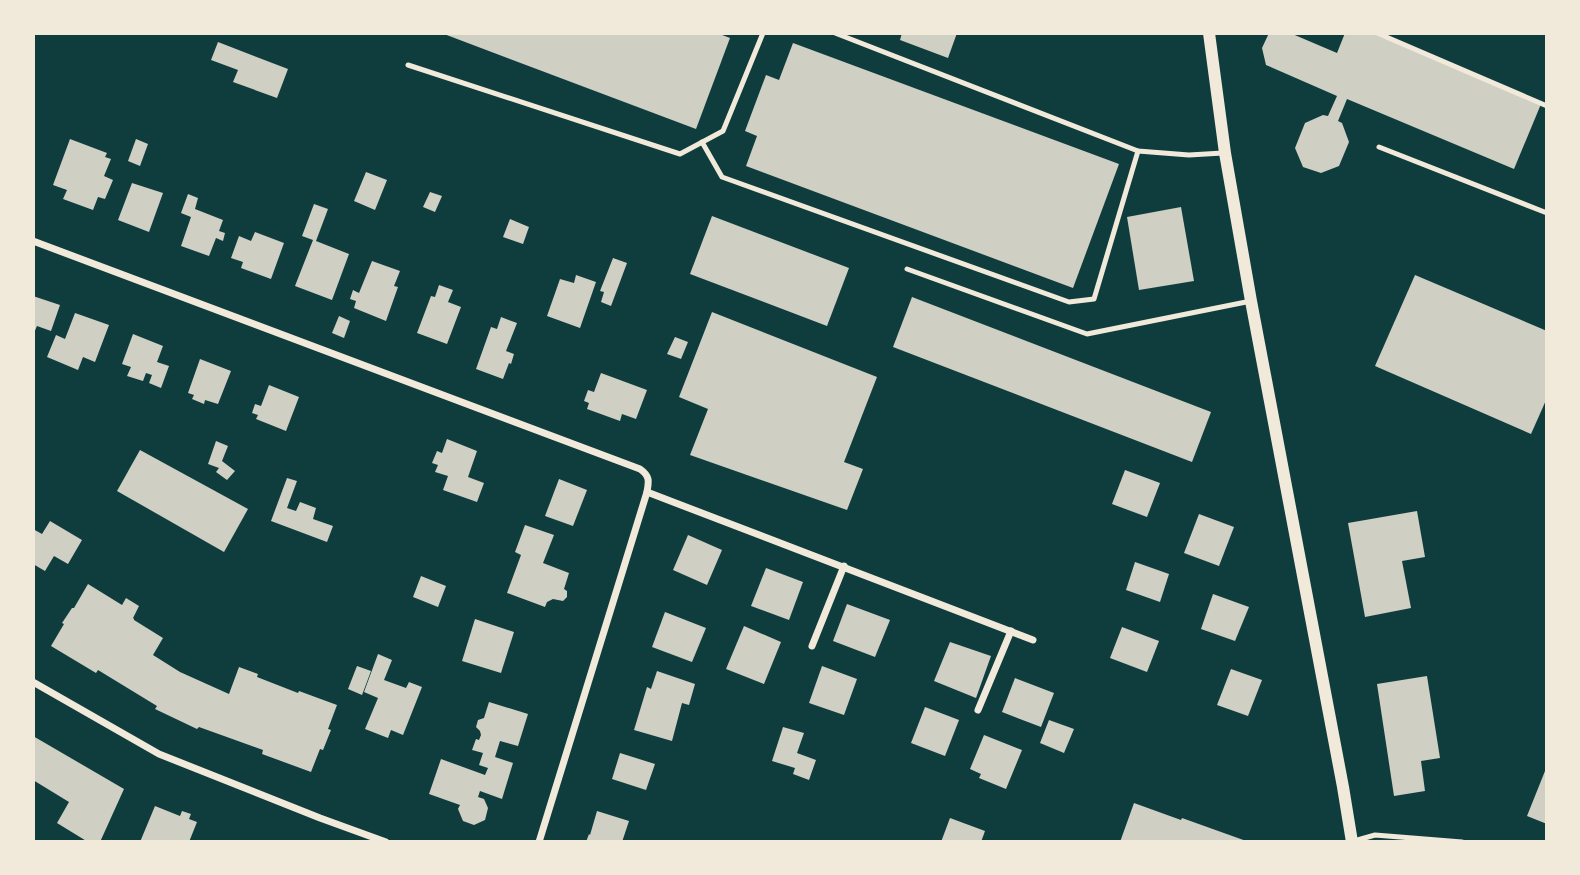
<svg xmlns="http://www.w3.org/2000/svg" width="1580" height="875" font-family="'PT Sans Narrow',sans-serif">
  <rect width="100%" height="100%" fill="#0f3d3e"/>
  <!-- building -->
  <g fill="#cfcfc3">
    <polygon points="717,33 730,38 696,129 444,34"/>
    <polygon points="902,33 957,33 948,58 900,40"/>
    <polygon points="1269,33 1290,33 1337,53 1345,33 1372,33 1541,104 1514,169 1347,99 1338,121 1342,123 1349,142 1339,166 1321,173 1303,167 1295,148 1305,123 1323,115 1328,116 1337,96 1266,65 1262,48"/>
    <polygon points="218,42 288,69 277,98 233,82 238,70 211,60"/>
    <polygon points="793,43 1119,164 1073,288 746,166 757,136 745,131 766,75 779,80"/>
    <polygon points="70,139 107,153 105,157 111,159 104,176 113,180 105,199 98,197 93,210 63,199 67,190 53,185"/>
    <polygon points="136,139 148,144 140,166 128,161"/>
    <polygon points="366,172 387,180 375,210 354,201"/>
    <polygon points="132,183 163,193 149,232 118,220"/>
    <polygon points="430,192 442,196 435,212 423,207"/>
    <polygon points="188,194 198,198 195,209 223,220 219,231 225,233 223,241 216,238 209,256 181,246 191,217 181,213"/>
    <polygon points="314,204 328,209 316,241 349,254 332,300 295,286 313,240 302,236"/>
    <polygon points="1181,207 1194,281 1139,290 1127,217"/>
    <polygon points="712,216 849,268 827,326 690,274"/>
    <polygon points="510,219 529,227 523,244 503,237"/>
    <polygon points="255,232 284,243 271,279 241,268 243,262 231,258 239,236 251,241"/>
    <polygon points="613,258 627,263 611,306 601,302 604,292 600,291"/>
    <polygon points="372,261 400,271 394,286 398,287 386,321 354,308 356,301 350,299 353,290 359,293"/>
    <polygon points="576,275 596,282 580,328 547,316 560,279 574,283"/>
    <polygon points="1415,275 1547,331 1547,398 1531,434 1375,366"/>
    <polygon points="439,285 453,290 448,302 461,307 447,344 417,333 431,296 435,297"/>
    <polygon points="33,296 60,305 51,331 37,326 33,335"/>
    <polygon points="912,297 1211,412 1192,462 893,347"/>
    <polygon points="712,312 877,377 844,462 863,469 847,510 690,455 708,409 679,397"/>
    <polygon points="75,313 109,325 95,362 83,357 78,370 47,357 56,335 65,339"/>
    <polygon points="339,316 350,321 344,338 332,333"/>
    <polygon points="501,317 517,323 506,351 514,354 511,364 509,363 503,379 476,369 491,327 497,329"/>
    <polygon points="133,334 163,346 157,362 169,366 161,388 149,383 152,375 146,373 143,381 127,376 131,367 122,364"/>
    <polygon points="675,337 688,342 681,359 667,354"/>
    <polygon points="200,359 231,371 218,404 205,400 204,404 192,399 194,395 188,393"/>
    <polygon points="601,373 647,390 636,419 622,414 620,421 587,409 589,403 584,401 588,390 594,392"/>
    <polygon points="269,385 299,397 286,431 256,419 258,415 252,413 255,404 261,406"/>
    <polygon points="447,439 477,451 468,477 484,483 477,502 443,490 448,476 435,472 438,465 432,463 437,451 442,453"/>
    <polygon points="216,441 228,446 222,461 235,471 227,480 216,472 219,468 208,464"/>
    <polygon points="140,450 248,509 224,552 117,491"/>
    <polygon points="1125,470 1160,483 1147,517 1112,504"/>
    <polygon points="287,478 297,481 287,508 296,511 300,502 316,508 313,519 333,526 327,542 271,521"/>
    <polygon points="559,479 587,490 573,526 545,516"/>
    <polygon points="1417,511 1425,557 1402,561 1411,608 1365,617 1348,523"/>
    <polygon points="1199,514 1234,527 1219,566 1184,553"/>
    <polygon points="50,521 82,540 68,564 54,556 45,571 33,564 33,529 42,534"/>
    <polygon points="525,525 554,535 543,563 569,573 564,589 567,591 567,597 563,601 553,599 547,602 545,607 507,593 521,555 515,552"/>
    <polygon points="688,535 722,550 707,585 673,570"/>
    <polygon points="1135,562 1169,574 1160,602 1126,590"/>
    <polygon points="766,568 803,582 789,620 751,606"/>
    <polygon points="421,576 446,586 438,607 413,597"/>
    <polygon points="88,584 122,605 126,598 139,606 133,618 134,619 134,620 163,638 153,655 180,672 229,694 239,667 258,674 257,677 298,693 299,691 337,705 328,729 331,730 323,750 320,749 311,772 262,754 263,750 199,727 197,729 155,709 157,706 98,670 96,673 51,646 64,624 62,623 72,608 74,608"/>
    <polygon points="1213,594 1249,607 1235,641 1201,629"/>
    <polygon points="847,604 890,620 875,657 833,641"/>
    <polygon points="665,612 706,628 692,662 652,647"/>
    <polygon points="475,619 514,632 501,673 462,661"/>
    <polygon points="744,626 781,642 764,684 726,669"/>
    <polygon points="1122,627 1159,641 1147,672 1110,658"/>
    <polygon points="950,642 991,656 976,698 934,681"/>
    <polygon points="378,654 392,660 384,680 406,688 409,682 422,687 403,735 391,730 388,738 365,729 378,698 364,692"/>
    <polygon points="357,666 371,671 362,695 348,689"/>
    <polygon points="822,666 857,679 844,715 809,703"/>
    <polygon points="1231,669 1262,680 1248,716 1217,705"/>
    <polygon points="657,671 695,684 689,705 682,703 672,741 634,730 647,687 651,689"/>
    <polygon points="1427,676 1440,758 1421,761 1425,791 1394,796 1377,684"/>
    <polygon points="1015,678 1054,693 1041,727 1002,712"/>
    <polygon points="489,702 528,714 518,746 500,741 495,757 513,763 502,799 480,791 478,797 484,799 488,808 485,820 474,825 463,821 458,809 460,805 429,794 441,759 485,775 488,768 479,765 483,753 472,750 476,739 479,740 481,735 480,731 476,727 478,720 484,718"/>
    <polygon points="925,707 959,720 945,756 911,743"/>
    <polygon points="1049,720 1074,729 1064,753 1040,743"/>
    <polygon points="783,727 804,733 797,753 816,760 809,780 793,774 795,768 772,761"/>
    <polygon points="984,735 1022,750 1006,789 979,778 981,774 970,769"/>
    <polygon points="33,736 124,789 100,842 88,842 57,823 69,802 33,780"/>
    <polygon points="620,753 655,764 646,790 612,779"/>
    <polygon points="1547,766 1547,824 1527,816"/>
    <polygon points="1134,803 1181,820 1182,818 1249,842 1120,842"/>
    <polygon points="155,806 180,816 182,811 191,814 189,819 197,822 189,842 140,842"/>
    <polygon points="597,811 629,821 622,842 586,842 589,834 590,835"/>
    <polygon points="950,818 985,831 981,842 941,842"/>
  </g>
  <g fill="none" stroke-linecap="round" stroke-linejoin="round">
    <!-- service -->
    <g stroke="#f1e9da" stroke-width="5">
      <polyline points="835,33 1138,151 1189,155 1223,153"/>
      <polyline points="1377,33 1547,106"/>
      <polyline points="408,65 680,154 723,131 763,33"/>
      <polyline points="702,142 722,177 1069,302 1094,299 1138,151"/>
      <polyline points="1379,147 1547,213"/>
      <polyline points="907,269 1087,334 1251,301"/>
      <polyline points="1354,841 1375,835 1462,842"/>
    </g>
    <!-- minor -->
    <g stroke="#f1e9da" stroke-width="7">
      <path d="M 33,241 L 640,469 C 650,476 649,481 647,492 L 539,842"/>
      <polyline points="647,492 1033,640"/>
      <polyline points="812,646 844,566"/>
      <polyline points="33,682 159,754 320,818 386,842"/>
      <polyline points="978,710 1011,631"/>
    </g>
    <!-- tertiary -->
    <polyline stroke="#f1e9da" stroke-width="12" points="1209,33 1225,153 1251,301 1343,787 1352,842"/>
  </g>
  <!-- border -->
  <rect width="1580" height="875" fill="none" stroke="#f1e9da" stroke-width="70"/>
</svg>
